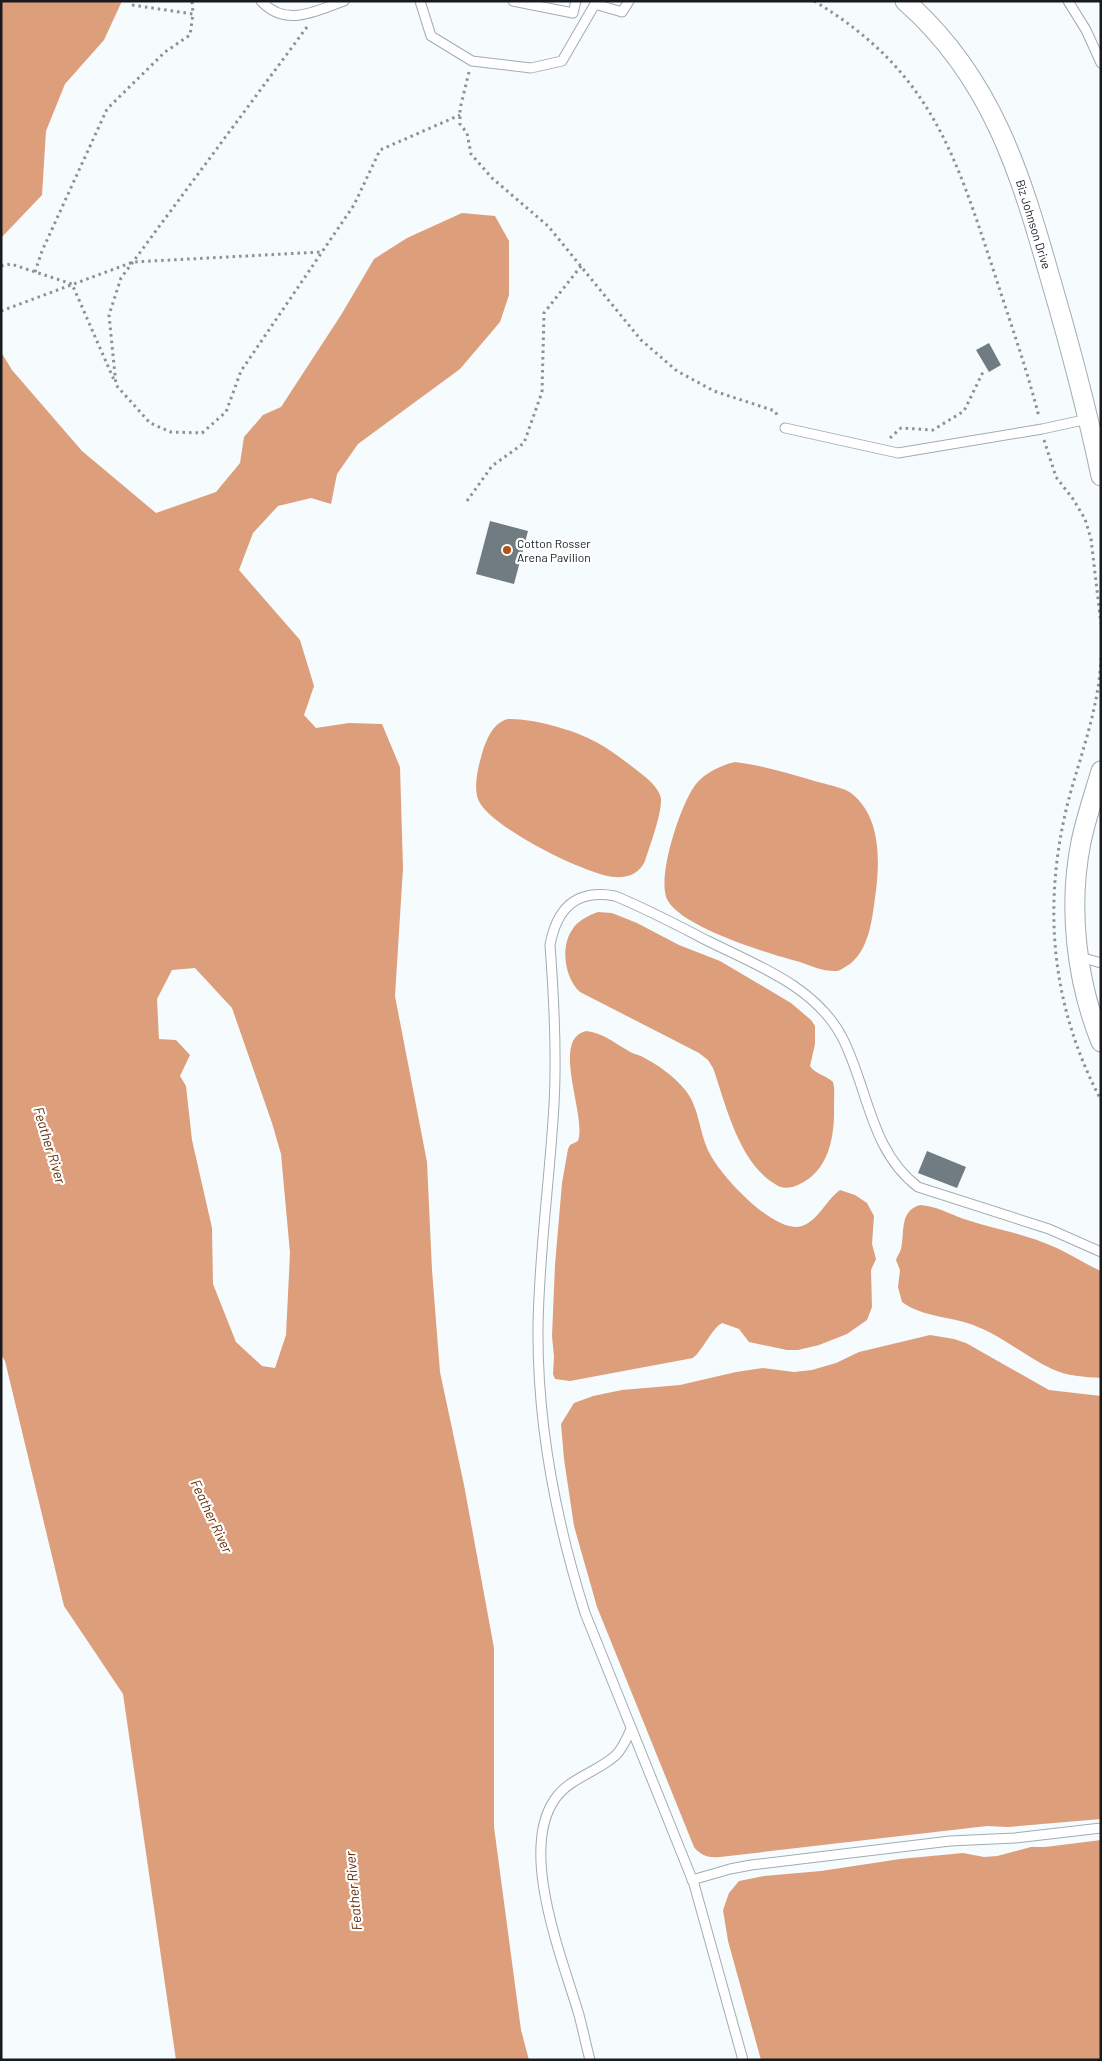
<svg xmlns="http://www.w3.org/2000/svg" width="1102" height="2061" font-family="Barlow,sans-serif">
  <rect width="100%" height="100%" fill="#f6fbfe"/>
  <!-- water -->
  <g fill="#dd9e7c" fill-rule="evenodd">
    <polygon points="1,1 122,1 104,40 65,84 46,131 42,195 1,238"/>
    <path d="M 462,213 L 495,216 L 509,241 L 509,295 L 500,322 L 460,369 L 358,444 L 337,474 L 331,504 L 311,498 L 278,506 L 253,533 L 239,570 L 300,640 L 314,686 L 304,715 L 316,728 L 349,723 L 382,724 L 400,767 L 403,868 L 395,996 L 427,1162 L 432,1270 L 440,1372 L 464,1485 L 494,1648 L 494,1827 L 521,2030 L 529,2060 L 176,2060 L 123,1694 L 64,1606 L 5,1361 L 1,1354 L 1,352 L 12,370 L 82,451 L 156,513 L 216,492 L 240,463 L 244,437 L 263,415 L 281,407 L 341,315 L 374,259 L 407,238 ZM 195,968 L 232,1008 L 272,1123 L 281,1154 L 290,1253 L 286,1335 L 275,1368 L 262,1366 L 236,1342 L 213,1284 L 212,1228 L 192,1140 L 186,1086 L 180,1076 L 190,1055 L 176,1040 L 159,1039 L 157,999 L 172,970 Z"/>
    <path d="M 508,719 C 532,718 575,730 596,742 C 609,749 622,759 634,768 C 643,775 656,784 660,795 C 665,806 649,848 645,861 C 639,874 628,878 614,877 C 586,875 486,825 478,799 C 473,785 479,764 483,750 C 488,737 493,723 508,719 Z"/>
    <path d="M 735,762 C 760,765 784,772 808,779 C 819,783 843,787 851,793 C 882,817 880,863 875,898 C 872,920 869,949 850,964 C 846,966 842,970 837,971 C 825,972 811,966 800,962 C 769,954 684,928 668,901 C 655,881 681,802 696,784 C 705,773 721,765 735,762 Z"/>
    <path d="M 598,912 L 612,913 L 637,923 L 679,945 L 720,961 L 791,1003 L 811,1020 L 815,1026 L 815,1044 L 810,1066 C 815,1074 826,1075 833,1082 C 835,1089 834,1097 834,1104 C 835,1134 830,1170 800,1184 C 792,1188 783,1190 775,1184 C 739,1163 726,1105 713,1068 L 708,1060 L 699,1053 L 580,992 C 565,979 560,947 572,930 C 577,921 589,915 598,912 Z"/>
    <path d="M 586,1031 C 603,1033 613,1042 627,1050 C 631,1053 636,1054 641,1056 C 658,1065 673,1075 686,1091 C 700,1109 699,1134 710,1154 C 721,1176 775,1235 802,1226 C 819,1220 826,1200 840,1190 L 855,1195 L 867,1203 L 874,1216 L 872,1244 L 876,1259 L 871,1270 L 872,1307 L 867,1320 L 847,1334 L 819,1345 L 798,1350 L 787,1350 L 749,1342 L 739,1329 L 722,1323 C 712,1328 703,1350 693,1358 L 570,1381 L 555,1379 L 553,1374 L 554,1357 L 552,1336 L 555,1265 L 562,1183 L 568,1149 L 570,1145 L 578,1141 C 587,1116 550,1039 586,1031 Z"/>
    <path d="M 920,1205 C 937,1206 949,1214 964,1219 C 990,1228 1017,1232 1042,1242 C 1063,1249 1081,1262 1101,1271 L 1101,1378 C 1085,1377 1066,1376 1052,1369 C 1026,1357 1005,1338 978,1327 C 954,1316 923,1318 902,1302 L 898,1287 L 900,1270 L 896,1260 C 897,1256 900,1253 901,1249 C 905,1232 899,1211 920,1205 Z"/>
    <path d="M 930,1335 L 954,1339 L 966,1343 L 1049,1390 L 1101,1396 L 1101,1819 L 1008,1827 L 987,1826 L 720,1857 C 709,1858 701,1856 694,1847 L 597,1607 L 574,1526 L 564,1459 L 561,1424 L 574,1403 L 593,1396 L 622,1390 L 680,1385 L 736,1372 L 763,1368 L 794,1372 L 812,1370 L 836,1363 L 859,1352 Z"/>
    <polygon points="1101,1840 1101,2060 761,2060 728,1941 723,1910 729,1893 739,1881 764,1876 821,1871 900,1859 963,1853 984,1857 997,1856 1031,1847 1045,1847"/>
  </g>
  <!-- building -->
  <g fill="#717c82">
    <polygon points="989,343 1001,365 989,372 976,350"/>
    <polygon points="490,521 528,531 514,584 476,574"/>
    <polygon points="927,1151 966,1167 957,1188 918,1173"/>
  </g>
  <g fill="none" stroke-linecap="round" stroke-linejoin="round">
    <defs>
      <g id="lane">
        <path d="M 261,1 C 286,28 315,11 344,1"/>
        <polyline points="420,1 431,36 472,61 531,68 562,61 595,4 622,12 629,1"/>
        <polyline points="513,1 573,13 576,1"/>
        <polyline points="1068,1 1086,30 1101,63"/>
        <polyline points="785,428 898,453 1042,429 1088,419"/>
        <polyline points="1080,957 1101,963"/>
        <polyline points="692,1880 730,1869 751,1865 950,1841 1015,1838 1101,1828"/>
        <path d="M 590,2060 C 586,2045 583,2030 579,2015 C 563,1960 518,1851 555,1799 C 569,1778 598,1772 616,1755 C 623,1748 627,1738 631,1729"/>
        <path d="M 743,2060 L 694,1884 L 585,1613 C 556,1521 537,1424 538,1327 C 539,1252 550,1178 554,1104 C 557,1051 554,998 550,945 C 557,908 576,889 615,896 C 647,909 677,925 708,941 C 756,965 815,986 842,1037 C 868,1087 870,1151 918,1187 L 1049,1229 L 1101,1252"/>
      </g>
      <g id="street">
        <path d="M 905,1 C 992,77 1021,175 1051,281 C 1070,346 1087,410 1101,476"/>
        <path d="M 1101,771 C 1094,795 1086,818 1081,842 C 1068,907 1076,980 1101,1042"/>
      </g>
    </defs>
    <!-- lane casing -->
    <use href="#lane" stroke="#a1acb2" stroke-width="11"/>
    <!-- street casing -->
    <use href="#street" stroke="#a1acb2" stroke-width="21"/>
    <!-- path -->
    <g stroke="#8d9194" stroke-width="3" stroke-dasharray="2.5 4" stroke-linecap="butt">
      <path d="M 814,1 C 931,71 955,154 995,275 C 1010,322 1027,369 1039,417"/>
      <polyline points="132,5 193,14 192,1"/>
      <polyline points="307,27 121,278 109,315 116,385 150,423 171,432 202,433 226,412 241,371 354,205 380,150 460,115"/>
      <polyline points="469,72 460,109 460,124 467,133 471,154 492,178 548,226 641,340 677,371 714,391 775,411 778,417"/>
      <polyline points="1,266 11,264 72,284 114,380"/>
      <polyline points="35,272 42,251 107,109 165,52 190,35 193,14"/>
      <polyline points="1,311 133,262 321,252"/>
      <polyline points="890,438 901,428 933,430 964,411 983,372"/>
      <polyline points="1044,440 1056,477 1073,499 1085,519 1091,539 1101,624"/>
      <polyline points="467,501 492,466 524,443 542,392 544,313 581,266"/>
      <path d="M 1101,658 C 1099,708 1081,753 1068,802 C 1042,905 1051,1006 1101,1100"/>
    </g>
    <!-- lane -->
    <use href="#lane" stroke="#fff" stroke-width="9"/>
    <!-- street -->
    <use href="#street" stroke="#fff" stroke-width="19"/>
  </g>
  <!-- markers -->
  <circle fill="#b4530e" stroke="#fff" stroke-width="2" cx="507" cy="550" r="5"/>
  <g text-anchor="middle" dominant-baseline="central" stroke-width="4.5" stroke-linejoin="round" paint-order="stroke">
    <!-- street labels -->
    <g font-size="12" fill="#171b1d" stroke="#fff">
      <text transform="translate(1034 224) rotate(73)">Biz Johnson Drive</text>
    </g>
    <!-- poi labels -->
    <g font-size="12" fill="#171b1d" stroke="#fff" text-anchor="start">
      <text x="517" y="543">Cotton Rosser<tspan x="517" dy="14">Arena Pavilion</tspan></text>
    </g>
    <!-- water labels -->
    <g font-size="14" font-style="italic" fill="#682f08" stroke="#fff">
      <text transform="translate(50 1145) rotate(73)">Feather River</text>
      <text transform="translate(212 1516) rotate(65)">Feather River</text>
      <text transform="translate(353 1891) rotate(-95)">Feather River</text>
    </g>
  </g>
  <!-- border -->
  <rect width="1102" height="2061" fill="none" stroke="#171b1d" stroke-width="5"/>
</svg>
